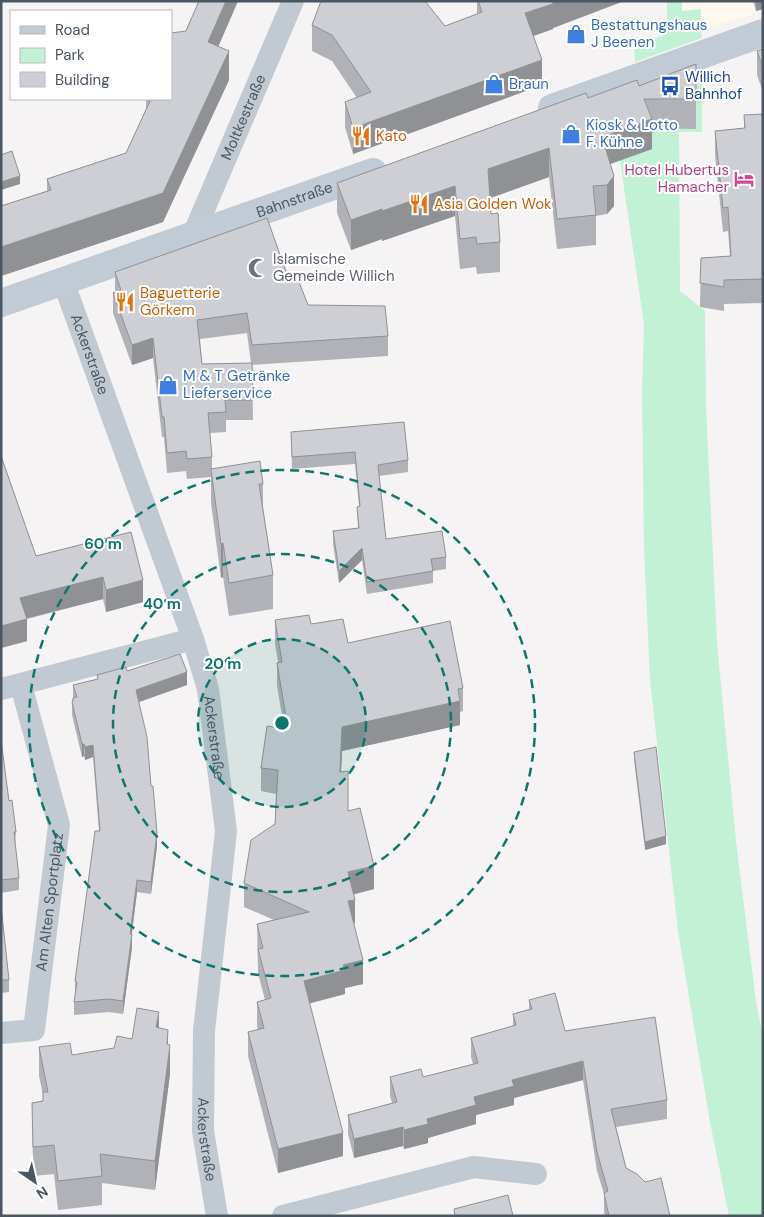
<svg xmlns="http://www.w3.org/2000/svg" width="764" height="1217" font-family="'DM Sans',sans-serif">
  <rect width="100%" height="100%" fill="#f5f3f3"/>
  <!-- commercial -->
  <polygon fill="#fdf9ef" points="682,1 763,1 763,12 716,25 701,32 701,9 682,11"/>
  <!-- green -->
  <g fill="#c3f1d5">
    <polygon points="667,1 682,1 682,11 701,9 701,32 702,38 635,62 634,45 667,34"/>
    <polygon points="702,70 702,132 679,132 680,291 705,311 706,407 717,643 736,841 756,1001 763,1038 763,1216 729,1216 710,1122 678,931 650,680 644,548 642,392 644,324 612,106"/>
  </g>
  <g fill="none" stroke-linecap="round" stroke-linejoin="round">
    <!-- street -->
    <g stroke="#c1cad2" stroke-width="22">
      <path id="s1" d="M 193,235 L 293,1"/>
      <path id="s2" d="M 63,281 L 193,639 L 208,689 L 226,831 L 204,1031 L 203,1131 L 217,1216"/>
      <polyline points="1,689 193,639"/>
      <path id="s3" d="M 1,1033 L 34,1030 L 59,825 L 21,685"/>
      <polyline points="283,1216 474,1167 536,1174"/>
    </g>
    <!-- secondary -->
    <g stroke="#c1cbd6" stroke-width="28">
      <polyline points="552,108 763,33"/>
      <path id="s4" d="M 1,303 L 373,172"/>
    </g>
  </g>
  <!-- wall -->
  <g fill="#b0b2b7" fill-rule="evenodd">
    <polygon points="238,1 218,47 229,80 163,222 1,276 1,206 47,191 47,179 126,153 146,109 146,99 171,99 186,31"/>
    <polygon points="477,1 624,1 553,28 553,29 533,36 542,85 353,154 345,127 345,102 357,98 332,61 312,51 312,25 445,26 477,14"/>
    <polygon points="753,1 763,1 763,9 756,11"/>
    <polygon points="763,49 763,92 757,75 757,51"/>
    <polygon points="696,64 696,129 652,128 652,149 610,164 614,206 607,214 596,216 596,245 557,249 549,177 490,198 491,214 500,242 500,272 477,274 476,267 460,269 455,216 382,241 382,239 351,250 337,213 337,183 588,98 639,86"/>
    <polygon points="763,114 763,303 724,304 724,311 700,307 701,258 730,256 728,231 723,232 715,155 715,131 744,128 744,115"/>
    <path d="M 115,272 L 288,277 L 308,305 L 388,336 L 388,356 L 252,365 L 253,420 L 226,420 L 226,432 L 210,433 L 212,457 L 212,469 L 263,484 L 263,508 L 273,575 L 273,609 L 229,616 L 223,577 L 221,578 L 211,503 L 211,477 L 187,479 L 186,471 L 167,473 L 164,437 L 162,437 L 153,358 L 132,365 L 113,313 L 113,293 L 115,292 ZM 247,333 L 251,363 L 202,364 L 200,339 Z"/>
    <polygon points="291,432 408,460 408,472 379,476 386,539 446,557 446,569 433,571 433,583 367,594 362,560 339,583 333,544 333,531 358,528 357,507 359,506 355,464 292,469"/>
    <polygon points="1,456 36,556 131,532 143,602 106,612 103,599 27,619 27,641 1,648"/>
    <polygon points="275,620 311,624 348,643 463,688 463,711 460,712 460,725 342,751 341,772 348,811 374,889 353,894 355,923 354,924 363,984 345,988 345,994 309,1003 343,1156 278,1173 248,1056 248,1032 258,1030 257,1026 257,1002 265,1000 258,973 257,924 274,920 244,907 244,883 275,824 276,794 261,791 261,768 284,728 277,686 277,663 278,662 275,644"/>
    <polygon points="127,671 187,685 139,702 151,786 157,846 151,894 137,892 132,934 132,947 123,1014 109,1012 74,1015 74,1002 75,994 75,981 99,831 93,757 85,760 84,756 82,757 72,715 72,702 73,698 73,685 97,679 97,675"/>
    <polygon points="1,740 9,801 16,832 15,844 19,878 19,890 1,893"/>
    <polygon points="634,752 666,844 645,850 634,760"/>
    <polygon points="1,906 9,980 9,992 1,993"/>
    <polygon points="529,1000 565,1031 667,1100 667,1119 616,1127 626,1168 670,1216 605,1216 604,1212 604,1194 597,1171 583,1080 514,1098 514,1105 476,1115 476,1124 428,1138 428,1143 404,1149 403,1146 354,1158 348,1134 348,1115 392,1103 390,1096 390,1077 423,1077 473,1064 471,1057 471,1038 513,1026 513,1014 529,1009"/>
    <polygon points="159,1028 168,1044 170,1074 155,1190 102,1183 102,1205 58,1210 54,1174 33,1176 32,1103 43,1102 43,1095 39,1076 39,1047 72,1055 114,1048 132,1039"/>
  </g>
  <!-- shaded-wall -->
  <g fill="#909195">
    <polygon points="226,1 238,1 208,70 208,42"/>
    <polygon points="556,1 624,1 553,28 553,29 525,39 525,13"/>
    <polygon points="756,1 763,1 763,9 756,11"/>
    <polygon points="229,51 229,80 163,222 1,276 1,247 163,193"/>
    <polygon points="542,60 542,85 353,154 353,128"/>
    <polygon points="652,119 652,149 602,167 602,137"/>
    <polygon points="549,148 549,177 488,199 488,169"/>
    <polygon points="20,176 20,184 1,190 1,182"/>
    <polygon points="614,176 614,206 607,214 607,185"/>
    <polygon points="455,186 455,216 382,241 382,211"/>
    <polygon points="382,209 382,239 351,250 351,220"/>
    <polygon points="153,338 153,358 132,365 132,345"/>
    <polygon points="223,543 223,577 221,578 221,544"/>
    <polygon points="362,548 362,560 339,583 339,571"/>
    <polygon points="103,577 103,599 20,620 20,598"/>
    <polygon points="143,580 143,602 106,612 106,590"/>
    <polygon points="27,619 27,641 1,648 1,626"/>
    <polygon points="187,672 187,685 136,703 136,690"/>
    <polygon points="460,701 460,725 342,751 340,795 340,772 342,727"/>
    <polygon points="82,744 84,744 84,756 82,757"/>
    <polygon points="93,745 93,757 85,760 85,747"/>
    <polygon points="157,833 157,846 151,894 151,882"/>
    <polygon points="666,836 666,844 645,850 645,842"/>
    <polygon points="374,866 374,889 348,896 348,872"/>
    <polygon points="137,880 137,892 130,946 130,934"/>
    <polygon points="355,900 355,923 348,925 348,901"/>
    <polygon points="132,934 132,947 123,1014 123,1001"/>
    <polygon points="363,960 363,984 345,988 345,994 304,1005 304,981 343,965"/>
    <polygon points="159,1012 159,1040 156,1027"/>
    <polygon points="168,1030 168,1059 170,1045 170,1074 155,1190 155,1161"/>
    <polygon points="583,1061 583,1080 514,1098 514,1105 476,1115 476,1124 428,1138 428,1143 404,1149 404,1130 474,1097 512,1080"/>
    <polygon points="403,1127 403,1146 354,1158 354,1139"/>
    <polygon points="343,1133 343,1156 278,1173 278,1149"/>
  </g>
  <!-- building -->
  <g fill="#cdcfd5" stroke="#909195">
    <polygon points="199,1 226,1 208,42 229,51 163,193 1,247 1,206 51,190 47,179 126,153 151,99 171,99 171,33 186,31"/>
    <polygon points="321,1 425,1 445,26 482,12 478,1 556,1 553,2 553,4 525,13 542,60 353,128 345,102 371,92 332,35 312,25"/>
    <polygon points="763,49 763,68 757,51"/>
    <polygon points="696,64 696,99 644,99 652,119 602,137 614,176 607,185 593,186 596,215 557,219 549,148 488,169 491,214 498,213 500,242 477,244 476,237 460,239 455,186 382,211 382,209 351,220 337,183 586,93 588,98 637,80 639,86"/>
    <polygon points="763,114 763,279 724,280 724,287 700,283 701,258 731,256 728,207 723,208 715,131 745,128 744,115"/>
    <polygon points="12,151 20,176 1,182 1,155"/>
    <polygon points="267,218 288,277 296,274 308,305 385,306 388,336 252,345 247,313 197,320 202,364 252,363 253,400 225,400 226,412 208,413 212,457 187,459 186,451 167,453 164,417 162,417 153,338 132,345 113,293 121,290 115,272"/>
    <polygon points="404,422 408,460 378,465 386,539 442,531 446,557 431,559 433,571 367,582 362,548 339,571 333,531 359,528 357,507 360,506 355,452 292,457 291,432"/>
    <polygon points="1,456 36,556 131,532 143,580 106,590 103,577 20,598 27,619 1,626"/>
    <polygon points="260,461 263,484 259,484 273,575 229,583 223,543 221,544 211,469"/>
    <polygon points="309,615 311,624 343,619 348,643 450,621 463,688 458,689 460,701 342,727 340,772 348,771 348,811 360,808 374,866 348,872 355,900 348,901 363,960 343,965 345,970 304,981 343,1133 278,1149 248,1032 264,1028 257,1002 271,998 258,949 263,948 257,924 309,912 244,883 251,840 275,824 278,770 261,768 267,726 288,729 277,663 282,662 275,620"/>
    <polygon points="180,654 187,672 136,690 147,737 151,786 153,786 157,833 151,882 137,880 130,934 132,934 123,1001 109,999 74,1002 77,982 75,981 95,831 100,831 93,745 85,747 84,744 82,744 72,702 73,701 73,698 77,697 73,685 98,679 97,675 126,667 127,671"/>
    <polygon points="1,740 9,801 12,800 16,832 14,832 19,878 1,880"/>
    <polygon points="656,747 666,836 645,842 634,752"/>
    <polygon points="1,906 9,980 1,980"/>
    <polygon points="555,993 565,1031 655,1017 667,1100 611,1109 626,1168 637,1174 645,1182 661,1178 670,1216 609,1216 604,1193 608,1191 597,1152 583,1061 512,1080 514,1086 474,1097 476,1105 427,1119 428,1124 404,1130 403,1127 354,1139 348,1115 397,1102 390,1077 421,1069 423,1077 478,1063 471,1038 516,1025 513,1014 532,1009 529,1000"/>
    <polygon points="137,1008 159,1012 156,1027 168,1030 167,1044 170,1045 155,1161 100,1154 102,1176 58,1181 54,1145 33,1147 32,1103 43,1101 43,1092 48,1092 39,1047 70,1043 72,1055 114,1048 117,1036 132,1039"/>
    <polygon points="508,1195 513,1216 455,1216 454,1209"/>
  </g>
  <!-- distance rings -->
  <circle cx="282" cy="723" r="84" fill="#0f766e" fill-opacity=".12"/>
  <g fill="none" stroke="#0f766e" stroke-width="2.5" stroke-dasharray="9 6">
    <circle cx="282" cy="723" r="84"/>
    <circle cx="282" cy="723" r="169"/>
    <circle cx="282" cy="723" r="253"/>
  </g>
  <!-- icons -->
  <defs>
    <symbol id="shop-bare" viewBox="-9 -9 18 18"><path d="M-5-2.5h2.3a2.7 3.5 0 0 1 5.4 0H5L5.5 6h-11ZM-1.5-2.5h3a1.5 2.3 0 0 0-3 0Z" fill="#3f7fe0" stroke="#fff" stroke-width="2.5" paint-order="stroke"/></symbol>
    <symbol id="bus-bare" viewBox="-9 -9 18 18"><path d="M-5-6H5V4H4V6H2V4H-2V6H-4V4H-5ZM-3.5-4V0h7V-4ZM-3.5 1.2v1.5H-2V1.2ZM2 1.2v1.5H3.5V1.2Z" fill="#1a4fb4" stroke="#fff" stroke-width="2.5" paint-order="stroke"/></symbol>
    <symbol id="restaurant-bare" viewBox="-9 -9 18 18"><path d="M-5-6h1v4h1v-4h1v4h1v-4h1v5L-1.5 .5V6h-2V.5L-5-1ZM5-6V6H3V1.5H1.5Q1.5-4 5-6Z" fill="#e8710a" stroke="#fff" stroke-width="2.5" paint-order="stroke"/></symbol>
    <symbol id="hotel-bare" viewBox="-9 -9 18 18"><path d="M-6-4.5h1.5V1H6V5H4.5V3h-9V5H-6ZM-4 0a1.8 1.8 0 1 1 3.6 0ZM.5 0V-2.5h3Q6-2.5 6 0Z" fill="#d1479c" stroke="#fff" stroke-width="2.5" paint-order="stroke"/></symbol>
    <symbol id="mosque-bare" viewBox="-9 -9 18 18"><path d="M3.5-4.9A6 6 0 1 0 3.5 4.9A5 5 0 1 1 3.5-4.9Z" fill="#6b7280" stroke="#fff" stroke-width="2.5" paint-order="stroke"/></symbol>
  </defs>
  <g fill-rule="evenodd">
    <use href="#shop-bare" x="562" y="20" width="28" height="28"/>
    <use href="#shop-bare" x="480" y="70" width="28" height="28"/>
    <use href="#bus-bare" x="656" y="72" width="28" height="28"/>
    <use href="#shop-bare" x="557" y="120" width="28" height="28"/>
    <use href="#restaurant-bare" x="347" y="122" width="28" height="28"/>
    <use href="#hotel-bare" x="730" y="165" width="28" height="28"/>
    <use href="#restaurant-bare" x="405" y="190" width="28" height="28"/>
    <use href="#mosque-bare" x="244" y="254" width="28" height="28"/>
    <use href="#restaurant-bare" x="111" y="288" width="28" height="28"/>
    <use href="#shop-bare" x="154" y="371" width="28" height="28"/>
  </g>
  <g text-anchor="middle" dominant-baseline="central" stroke-width="4" stroke-linejoin="round" paint-order="stroke">
    <!-- shop labels -->
    <g font-size="15" fill="#366cbe" stroke="#fff" text-anchor="start">
      <text x="591" y="25">Bestattungshaus<tspan x="591" dy="17">J Beenen</tspan></text>
      <text x="509" y="84">Braun</text>
      <text x="586" y="125">Kiosk &amp; Lotto<tspan x="586" dy="17">F. Kühne</tspan></text>
      <text x="183" y="376">M &amp; T Getränke<tspan x="183" dy="17">Lieferservice</tspan></text>
    </g>
    <!-- transit labels -->
    <g font-size="15" fill="#164399" stroke="#fff" text-anchor="start">
      <text x="685" y="77">Willich<tspan x="685" dy="17">Bahnhof</tspan></text>
    </g>
    <!-- street labels -->
    <g font-size="15" fill="#4a5661" stroke="#fff">
      <text stroke="none"><textPath href="#s1" startOffset="128">Moltkestraße</textPath></text>
      <text stroke="none"><textPath href="#s4" startOffset="311">Bahnstraße</textPath></text>
      <text stroke="none"><textPath href="#s2" startOffset="78">Ackerstraße</textPath></text>
      <text stroke="none"><textPath href="#s2" startOffset="482">Ackerstraße</textPath></text>
      <text stroke="none"><textPath href="#s3" startOffset="162">Am Alten Sportplatz</textPath></text>
      <text stroke="none"><textPath href="#s2" startOffset="886">Ackerstraße</textPath></text>
    </g>
    <!-- food labels -->
    <g font-size="15" fill="#c56008" stroke="#fff" text-anchor="start">
      <text x="376" y="136">Kato</text>
      <text x="434" y="204">Asia Golden Wok</text>
      <text x="140" y="293">Baguetterie<tspan x="140" dy="17">Görkem</tspan></text>
    </g>
    <!-- hotel labels -->
    <g font-size="15" fill="#b23c85" stroke="#fff" text-anchor="end">
      <text x="729" y="170">Hotel Hubertus<tspan x="729" dy="17">Hamacher</tspan></text>
    </g>
    <!-- worship labels -->
    <g font-size="15" fill="#5b616d" stroke="#fff" text-anchor="start">
      <text x="273" y="259">Islamische<tspan x="273" dy="17">Gemeinde Willich</tspan></text>
    </g>
  </g>
  <circle cx="282" cy="723" r="8" fill="#0f766e" stroke="#fff" stroke-width="2.5"/>
  <g font-size="15" text-anchor="middle" font-weight="bold" fill="#0f766e" stroke="#fff" stroke-width="4" stroke-linejoin="round" paint-order="stroke">
    <text x="103" y="549">60 m</text>
    <text x="162" y="609">40 m</text>
    <text x="223" y="669">20 m</text>
  </g>
  <!-- border -->
  <rect width="764" height="1217" fill="none" stroke="#4a5661" stroke-width="5"/>
  <!-- legend -->
  <rect x="10" y="10" width="162" height="90" fill="#ffffff" stroke="#b7bbc0"/>
  <rect x="20" y="26" width="25" height="8" fill="#c1cbd6" stroke="#b7bbc0"/>
  <text x="55" y="35" font-size="15" fill="#4a5661">Road</text>
  <rect x="20" y="48" width="25" height="15" fill="#c3f1d5" stroke="#b7bbc0"/>
  <text x="55" y="60" font-size="15" fill="#4a5661">Park</text>
  <rect x="20" y="72" width="25" height="15" fill="#cdcfd5" stroke="#b7bbc0"/>
  <text x="55" y="85" font-size="15" fill="#4a5661">Building</text>
  <!-- north arrow -->
  <g transform="translate(35 1182) rotate(146)" stroke="#ffffff" stroke-width="4" paint-order="stroke">
  <path d="M0-4L9 19L0 12L-9 19Z" fill="#4a5661"/>
  <text y="-8" font-size="14" font-weight="bold" text-anchor="middle" fill="#4a5661">N</text>
  </g>
</svg>
